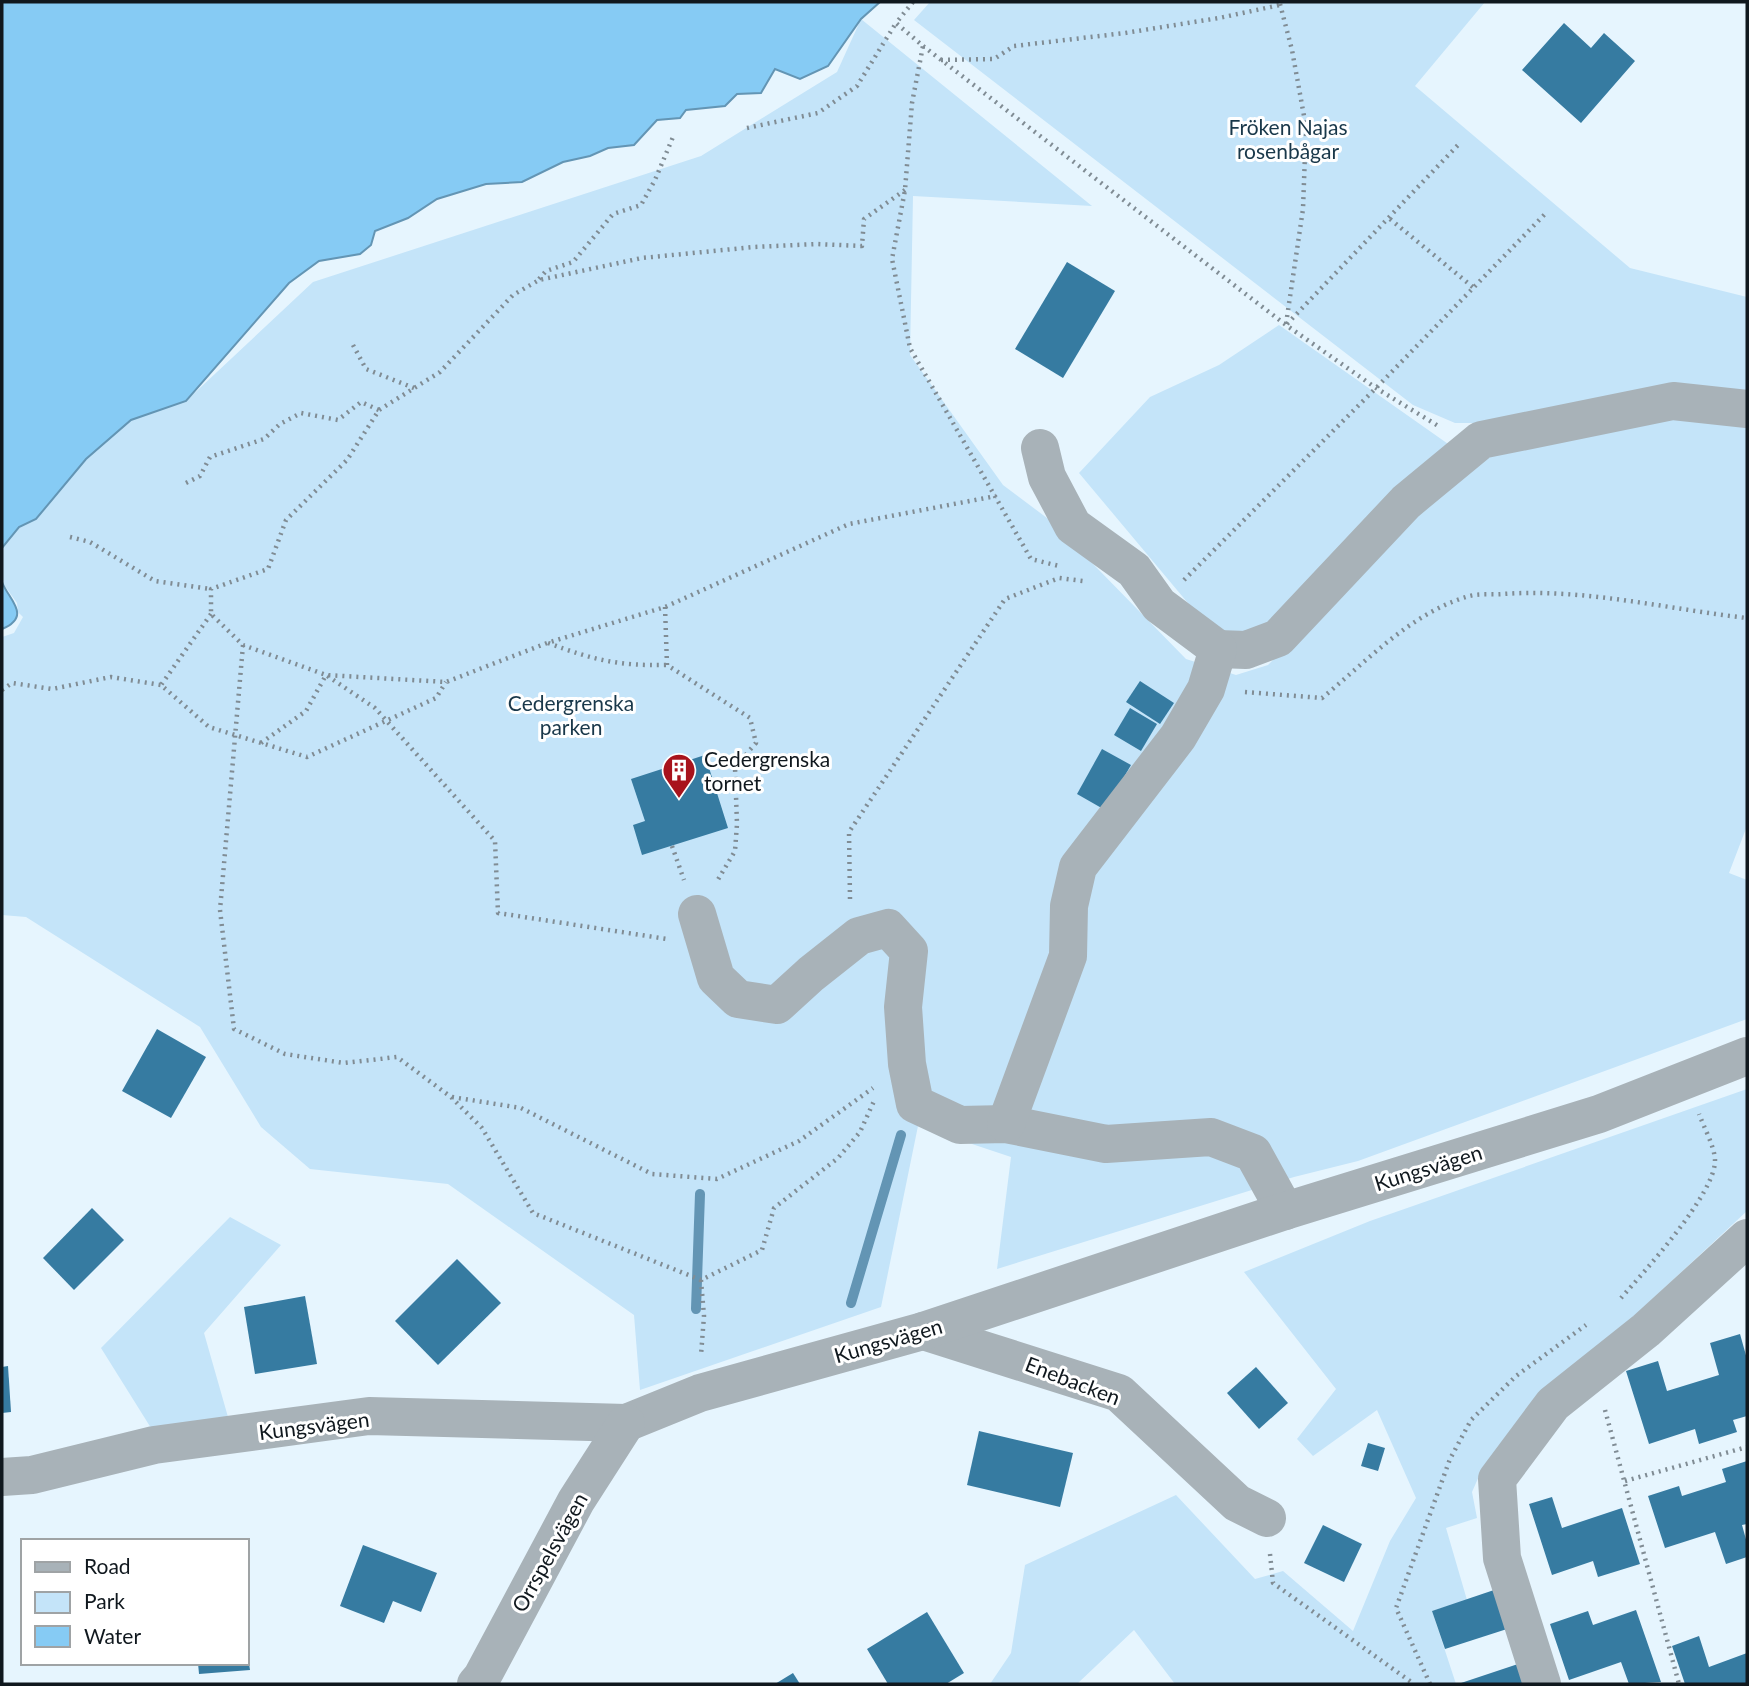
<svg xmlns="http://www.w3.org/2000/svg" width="1749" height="1686" font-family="Lato,sans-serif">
  <rect width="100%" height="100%" fill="#e6f5fe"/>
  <!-- green -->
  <g fill="#c4e4f9">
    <polygon points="930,2 1485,2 1415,86 1630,268 1747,297 1747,408 1515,423 1455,423 1413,405 914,20"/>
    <polygon points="861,19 1092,206 913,196 910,355 1003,485 1051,521 1186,659 1236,675 1268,665 1454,477 1498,450 1683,407 1747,416 1747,826 1729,873 1747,880 1747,1019 1358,1161 1294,1177 997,1269 1011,1157 918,1126 881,1307 640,1390 634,1315 448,1184 310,1169 261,1127 200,1027 26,917 2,915 2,637 14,633 23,617 18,612 17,603 2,582 2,548 19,527 36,519 86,459 131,420 186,401 313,282 701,156 837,72"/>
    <polygon points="1279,325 1451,446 1277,622 1235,634 1208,627 1079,473 1150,397 1219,365"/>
    <polygon points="1747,1089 1747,1211 1620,1329 1483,1467 1472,1492 1477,1518 1446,1528 1467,1600 1432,1611 1456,1684 1175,1684 1134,1630 1077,1684 990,1684 1011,1653 1025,1565 1176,1495 1255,1579 1283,1571 1353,1631 1390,1541 1416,1498 1377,1410 1313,1456 1297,1439 1336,1389 1244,1272 1370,1221"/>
    <polygon points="230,1217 281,1245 204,1333 228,1417 156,1436 101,1348"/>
  </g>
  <!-- water -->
  <g fill="#86cbf4" stroke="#6395b4" stroke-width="2">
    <polygon points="2,2 880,2 861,19 828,66 800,79 775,69 761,93 737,94 725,106 686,110 680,118 657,120 634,145 608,148 590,156 563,162 522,182 486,184 437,199 408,218 375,231 371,245 360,254 319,261 289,283 186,401 131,420 86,459 36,519 19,527 2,548"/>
    <path d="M 2,582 C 8,599 33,616 2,629 Z"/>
  </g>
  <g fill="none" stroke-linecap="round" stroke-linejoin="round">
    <!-- stream -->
    <g stroke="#6395b4" stroke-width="10">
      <polyline points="851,1303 901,1135"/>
      <polyline points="696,1309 700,1194"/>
    </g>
  </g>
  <!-- building -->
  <g fill="#367ba1">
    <polygon points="1564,23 1591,48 1604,33 1635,61 1581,123 1522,70"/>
    <polygon points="1067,262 1115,291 1063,378 1015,349"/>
    <polygon points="1140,681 1174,703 1160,724 1126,702"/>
    <polygon points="1130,708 1157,724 1141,751 1114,735"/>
    <polygon points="1102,749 1131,765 1105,810 1077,794"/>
    <polygon points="705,755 728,828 642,855 633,825 645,821 631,779"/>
    <polygon points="157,1029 206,1057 171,1118 122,1091"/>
    <polygon points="92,1208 124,1240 74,1290 43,1258"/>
    <polygon points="457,1259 501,1303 438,1365 395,1321"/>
    <polygon points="305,1296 317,1364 255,1374 244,1307"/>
    <polygon points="1740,1334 1747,1359 1747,1416 1733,1420 1737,1432 1699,1444 1695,1429 1649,1444 1626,1371 1658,1361 1667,1391 1719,1375 1710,1343"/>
    <polygon points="8,1366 11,1412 2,1413 2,1367"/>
    <polygon points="1256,1367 1288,1403 1259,1429 1227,1393"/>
    <polygon points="979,1431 1073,1453 1060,1507 967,1485"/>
    <polygon points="1368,1443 1385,1448 1378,1471 1361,1466"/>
    <polygon points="1747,1461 1747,1524 1742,1525 1747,1543 1747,1557 1726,1564 1715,1532 1665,1548 1648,1496 1679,1486 1682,1496 1726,1482 1722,1469"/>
    <polygon points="1552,1497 1562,1528 1622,1508 1640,1564 1598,1577 1593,1561 1552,1575 1529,1504"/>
    <polygon points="1323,1525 1362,1544 1344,1582 1304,1563"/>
    <polygon points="363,1545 437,1573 421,1612 393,1601 384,1623 340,1606"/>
    <polygon points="1494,1590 1507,1629 1445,1649 1432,1611"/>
    <polygon points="1636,1610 1661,1682 1629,1684 1621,1662 1569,1680 1550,1624 1588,1611 1593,1625"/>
    <polygon points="927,1612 964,1673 946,1684 888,1684 867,1649"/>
    <polygon points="1699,1636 1709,1667 1747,1653 1747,1684 1685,1684 1672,1646"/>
    <polygon points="198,1663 249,1663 250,1670 199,1674"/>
    <polygon points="1518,1664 1525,1684 1458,1684"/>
    <polygon points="793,1673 800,1684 775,1684"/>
  </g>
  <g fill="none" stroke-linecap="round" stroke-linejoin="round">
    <!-- path -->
    <g stroke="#808c94" stroke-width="4.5" stroke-dasharray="2 5" stroke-linecap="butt">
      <polyline points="913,2 896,23 923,46 912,103 905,190 892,259 910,348 1031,559 1059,566"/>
      <polyline points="1280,4 1292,50 1306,127 1303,209 1286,324"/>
      <polyline points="923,46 1286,325 1376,388 1440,427"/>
      <polyline points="941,60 994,59 1014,46 1125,33 1219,18 1280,5"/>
      <polyline points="747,128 818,113 857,86 896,23"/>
      <polyline points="905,190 864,219 862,246 816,244 754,247 642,258 539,280 513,295 440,372 379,410 347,460 286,520 268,569 211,589 211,614 243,645 326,675 446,682 547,643 665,607 849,524 996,496"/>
      <polyline points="1390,219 1474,288"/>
      <polyline points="539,279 546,271 573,262 613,214 641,205 655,180 673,137"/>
      <polyline points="1287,324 1459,144"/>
      <polyline points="353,345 366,369 414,388"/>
      <polyline points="186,483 200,476 210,457 264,439 280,424 301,413 338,420 361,402 379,410"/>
      <polyline points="70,537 90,542 155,581 211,589"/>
      <polyline points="1184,580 1376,388 1546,213"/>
      <polyline points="665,607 667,665 750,718 756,743 735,767 737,824 735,851 716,883"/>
      <polyline points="211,614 161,685 209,727 307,757 436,698 446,682"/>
      <path d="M 548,643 C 594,660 618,666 667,665"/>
      <polyline points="243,645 220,910 234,1029 285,1054 344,1063 397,1057 451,1097 482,1128 533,1213 701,1280 762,1250 774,1208 838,1158 860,1132 874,1101"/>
      <polyline points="2,690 12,683 52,689 111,677 161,685"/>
      <path d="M 1245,692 L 1322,698 C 1366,662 1410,614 1466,597 C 1477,593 1491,595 1503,594 C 1584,588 1667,609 1747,618"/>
      <polyline points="261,743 306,711 326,675 375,708 495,841 498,913 667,939"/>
      <polyline points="672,846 684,880"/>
      <polyline points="850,899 849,832 1005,599 1059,578 1083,581"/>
      <polyline points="452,1097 521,1108 652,1174 717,1179 799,1141 873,1088"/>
      <polyline points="701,1280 704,1316 701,1355"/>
      <path d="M 1621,1298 C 1644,1272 1716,1193 1715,1160 C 1715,1148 1703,1125 1699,1114"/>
      <polyline points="1605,1410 1679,1684"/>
      <polyline points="1625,1481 1747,1447"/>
      <polyline points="1270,1554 1273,1583 1414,1684"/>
      <polyline points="1430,1684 1396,1608 1450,1459 1471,1420 1516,1376 1586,1325"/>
    </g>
    <!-- minor -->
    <g stroke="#a8b2b8" stroke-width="38">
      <polyline points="1218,649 1246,650 1278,638 1406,502 1481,440 1673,401 1747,409"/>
      <polyline points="697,914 716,978 738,999 777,1005 811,974 859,936 888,928 909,951 903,1007 907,1064 915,1104 960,1125 1006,1124 1106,1144 1211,1137 1253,1153 1285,1211"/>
      <polyline points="1006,1124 1068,956 1069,906 1078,867 1178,737 1206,689 1218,649 1159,605 1134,570 1073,526 1047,477 1040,448"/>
      <polyline points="923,1331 1119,1393 1237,1503 1267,1518"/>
      <polyline points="2,1477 32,1475 154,1445 369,1416 626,1423 700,1393 923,1331 1285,1211 1599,1114 1747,1056"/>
      <polyline points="476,1684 482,1677 576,1501 626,1423"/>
      <polyline points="1542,1684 1502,1558 1497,1479 1553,1404 1646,1330 1747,1238"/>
    </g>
  </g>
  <!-- icons -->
  <defs>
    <symbol id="building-pin" viewBox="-11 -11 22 30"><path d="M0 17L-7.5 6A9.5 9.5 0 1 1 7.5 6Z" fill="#a8131c" stroke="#fff"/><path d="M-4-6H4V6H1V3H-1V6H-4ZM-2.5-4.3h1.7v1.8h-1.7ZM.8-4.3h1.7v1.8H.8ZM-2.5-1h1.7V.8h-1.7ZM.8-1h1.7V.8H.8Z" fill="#fff"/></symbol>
  </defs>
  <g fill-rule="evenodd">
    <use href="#building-pin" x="660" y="751" width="38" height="52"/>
  </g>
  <g text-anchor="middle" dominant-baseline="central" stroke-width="6" stroke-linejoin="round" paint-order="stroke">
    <!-- park labels -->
    <g font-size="21" fill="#19384a" stroke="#fff">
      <text x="1288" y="126">Fröken Najas<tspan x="1288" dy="24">rosenbågar</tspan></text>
      <text x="571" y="702">Cedergrenska<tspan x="571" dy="24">parken</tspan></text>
    </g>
    <!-- poi labels -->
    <g font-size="21" fill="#10181e" stroke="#fff" text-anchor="start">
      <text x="704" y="758">Cedergrenska<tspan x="704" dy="24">tornet</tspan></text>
    </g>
    <!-- street labels -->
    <g font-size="21" fill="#10181e" stroke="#fff">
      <text transform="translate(1428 1167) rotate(-17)">Kungsvägen</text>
      <text transform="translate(888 1340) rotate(-16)">Kungsvägen</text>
      <text transform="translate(1073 1380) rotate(21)">Enebacken</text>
      <text transform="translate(314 1425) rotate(-7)">Kungsvägen</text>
      <text transform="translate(549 1552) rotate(-61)">Orrspelsvägen</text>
    </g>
  </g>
  <!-- border -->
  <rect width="1749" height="1686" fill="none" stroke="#10181e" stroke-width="7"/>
  <!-- legend -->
  <rect x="21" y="1539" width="228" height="126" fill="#ffffff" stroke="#9fa3a5" stroke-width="2"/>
  <rect x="35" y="1562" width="35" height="10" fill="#a8b2b8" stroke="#9fa3a5" stroke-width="2"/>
  <text x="84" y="1574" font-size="21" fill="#10181e">Road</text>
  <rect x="35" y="1592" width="35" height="21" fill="#c4e4f9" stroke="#9fa3a5" stroke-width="2"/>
  <text x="84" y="1609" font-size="21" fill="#10181e">Park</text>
  <rect x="35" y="1626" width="35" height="21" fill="#86cbf4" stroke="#9fa3a5" stroke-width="2"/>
  <text x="84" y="1644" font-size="21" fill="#10181e">Water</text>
</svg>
